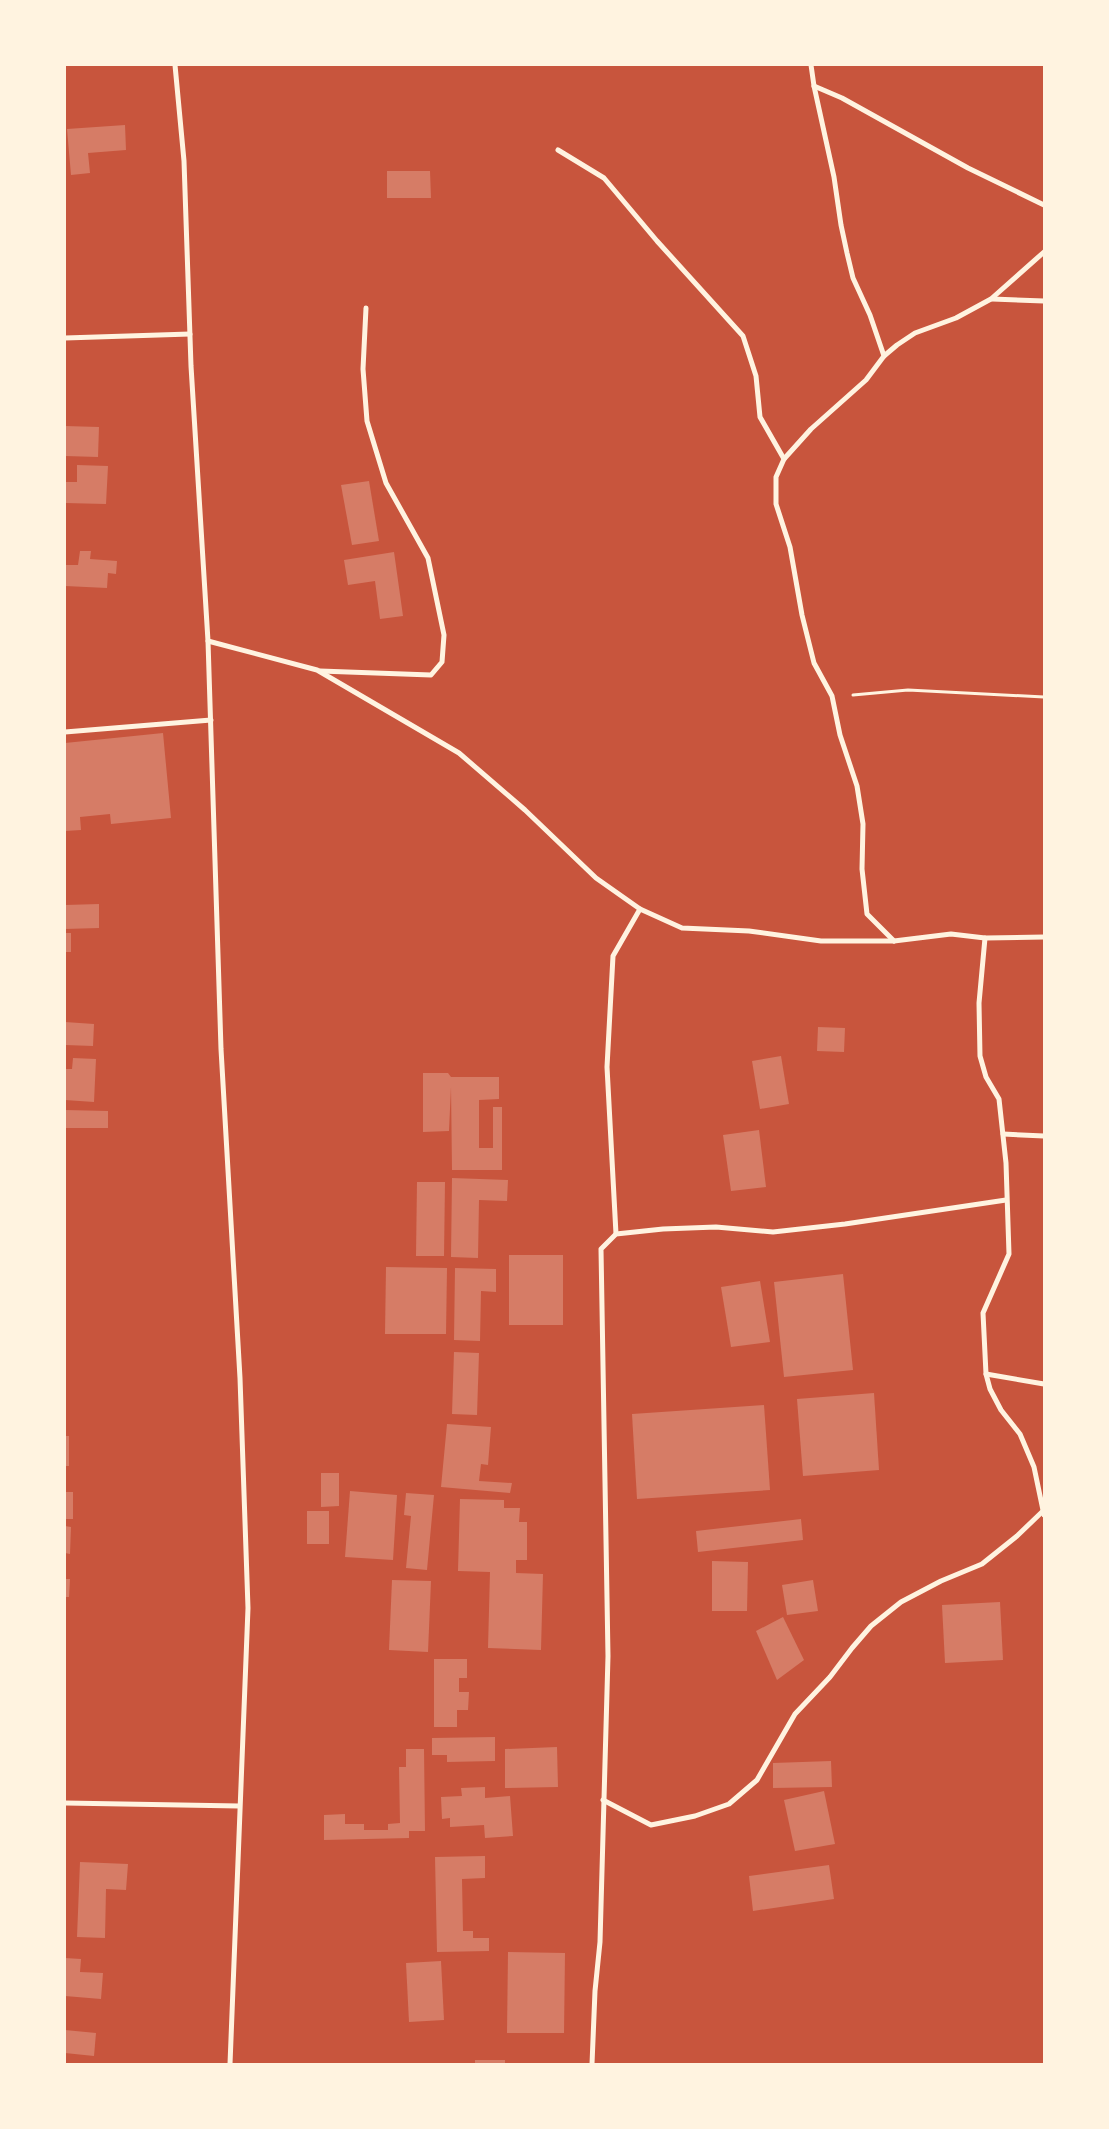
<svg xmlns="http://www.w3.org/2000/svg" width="1109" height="2129" font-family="'Source Sans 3',sans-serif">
  <rect width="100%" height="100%" fill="#c8553d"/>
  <!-- building -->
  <g fill="#d67c66">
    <polygon points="125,125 126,150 88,153 90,173 71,175 67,129"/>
    <polygon points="387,171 430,171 431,198 387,198"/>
    <polygon points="65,426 99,427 98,457 65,456"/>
    <polygon points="77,465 108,466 106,504 65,503 65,482 77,482"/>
    <polygon points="369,481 379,541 352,545 341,485"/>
    <polygon points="80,551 91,551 90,559 117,561 116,574 108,573 107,588 65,586 65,565 78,565"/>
    <polygon points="394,552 403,616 380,619 375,581 348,585 344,560"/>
    <polygon points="163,733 171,818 111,824 110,814 80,817 81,830 65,831 65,743"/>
    <polygon points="99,904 99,928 65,929 65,905"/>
    <rect x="65" y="933" width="6" height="19"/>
    <polygon points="65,1022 94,1024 93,1046 65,1045"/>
    <polygon points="818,1027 845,1028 844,1052 817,1051"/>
    <polygon points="781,1056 789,1104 760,1109 752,1061"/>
    <polygon points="73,1058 96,1059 94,1102 65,1100 65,1069 72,1069"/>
    <polygon points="423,1073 448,1073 451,1077 499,1077 499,1099 479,1100 479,1148 493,1148 493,1107 502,1107 502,1170 452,1170 451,1087 449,1131 423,1132"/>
    <polygon points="65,1110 108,1111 108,1128 65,1128"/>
    <polygon points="759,1130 766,1187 731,1191 723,1135"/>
    <polygon points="452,1178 508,1180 507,1201 479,1200 478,1258 451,1257"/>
    <polygon points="417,1182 445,1182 444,1256 416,1256"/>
    <rect x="509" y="1255" width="54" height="70"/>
    <polygon points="386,1267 447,1268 446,1334 385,1334"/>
    <polygon points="455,1268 496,1269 496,1292 481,1291 480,1341 454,1340"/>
    <polygon points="843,1274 853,1370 784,1377 774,1282"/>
    <polygon points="760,1281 770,1342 731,1347 721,1287"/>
    <polygon points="454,1352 479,1353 477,1415 452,1414"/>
    <polygon points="874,1393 879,1470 803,1476 797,1399"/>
    <polygon points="764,1405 770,1490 637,1499 632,1414"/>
    <polygon points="447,1424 491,1427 488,1465 481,1464 479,1481 512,1483 510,1493 441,1487"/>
    <rect x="65" y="1436" width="4" height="30"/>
    <polygon points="321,1473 339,1473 339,1506 321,1507"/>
    <polygon points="350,1491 397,1495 393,1560 345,1557"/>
    <rect x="65" y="1492" width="8" height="27"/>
    <polygon points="406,1493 434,1495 427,1570 406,1568 411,1516 404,1515"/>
    <polygon points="460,1499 504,1500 504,1508 520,1508 519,1522 527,1522 527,1560 516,1560 516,1573 543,1574 541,1650 488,1648 490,1572 458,1571"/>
    <rect x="307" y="1511" width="22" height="33"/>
    <polygon points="801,1519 803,1540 698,1552 696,1531"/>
    <polygon points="65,1526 71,1527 70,1554 65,1553"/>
    <polygon points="712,1561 748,1562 747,1611 712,1611"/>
    <polygon points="65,1579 70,1579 69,1597 65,1597"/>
    <polygon points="392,1580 431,1581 428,1652 389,1650"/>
    <polygon points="813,1580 818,1611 787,1615 782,1585"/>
    <polygon points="1000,1602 1003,1660 945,1663 942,1605"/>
    <polygon points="783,1617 804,1660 777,1680 756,1631"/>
    <polygon points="434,1659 467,1659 467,1678 459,1678 459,1692 469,1692 468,1710 457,1710 457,1727 434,1727"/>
    <polygon points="495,1737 495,1761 447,1762 447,1755 432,1755 432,1738"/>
    <polygon points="557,1747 558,1787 505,1788 505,1749"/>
    <polygon points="406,1749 424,1749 425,1831 409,1831 409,1838 324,1840 324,1815 345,1814 345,1824 364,1824 364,1830 388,1830 388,1824 400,1823 399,1767 406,1767"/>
    <polygon points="831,1761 832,1787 773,1788 773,1763"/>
    <polygon points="485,1787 485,1798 510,1796 513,1836 485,1838 484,1825 450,1827 450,1818 442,1819 441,1797 462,1796 461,1788"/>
    <polygon points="824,1791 835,1844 795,1851 784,1800"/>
    <polygon points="485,1856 485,1878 462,1879 463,1931 473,1931 473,1938 489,1938 489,1951 437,1952 435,1857"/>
    <polygon points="80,1862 128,1864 126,1890 106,1889 105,1938 77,1937"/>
    <polygon points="829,1865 834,1899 753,1911 749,1876"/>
    <polygon points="508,1952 565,1953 564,2033 507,2033"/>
    <polygon points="65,1958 81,1959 80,1972 103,1973 101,1999 65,1996"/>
    <polygon points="441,1961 444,2020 409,2022 406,1963"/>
    <polygon points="65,2030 96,2033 94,2056 65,2053"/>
    <rect x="475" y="2060" width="30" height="4"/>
  </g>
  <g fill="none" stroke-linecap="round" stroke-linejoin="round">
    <!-- path -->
    <polyline stroke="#fff3e0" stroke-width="3" points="853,695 908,690 1044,697"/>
    <!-- minor -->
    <g stroke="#fff3e0" stroke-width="5">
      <polyline points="175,65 184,161 191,366 208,641 221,1049 240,1378 248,1608 230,2064"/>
      <polyline points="811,65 814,86 834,177 841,225 847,253 853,278 870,315 884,356 866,380 811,429 784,459 776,477 776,504 790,547 802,615 814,663 832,696 840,735 857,786 863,824 862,869 867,914 894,941"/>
      <polyline points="814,86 842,98 968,168 1044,205"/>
      <polyline points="558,150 604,178 657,241 743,336 756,376 760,417 784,459"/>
      <polyline points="992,299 1044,301"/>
      <polyline points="65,338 190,334"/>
      <polyline points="884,356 897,345 915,333 956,318 991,299 1044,252"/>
      <polyline points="208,641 317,670 459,753 525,810 596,878 640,909 682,928 749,931 821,941 894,941 951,934 985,938 1044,937"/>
      <polyline points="320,671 431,675 442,662 444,635 428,558 386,483 367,421 363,369 366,308"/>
      <polyline points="65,732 211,720"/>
      <polyline points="985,938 979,1003 980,1056 986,1077 999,1099 1006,1163 1009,1254 983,1313 986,1374 990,1389 1001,1410 1020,1434 1034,1467 1044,1515"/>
      <polyline points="1003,1134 1044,1136"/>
      <polyline points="616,1234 607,1067 613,956 640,909"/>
      <polyline points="986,1374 1044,1384"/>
      <polyline points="603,1800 651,1825 695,1816 729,1804 757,1780 795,1714 830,1677 852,1648 871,1626 901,1602 941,1581 982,1564 1017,1536 1043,1511"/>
      <polyline points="65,1803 239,1806"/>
      <polyline points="592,2064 595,1991 600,1942 608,1656 601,1249 616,1234 663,1229 716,1227 773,1232 845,1224 1006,1200"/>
    </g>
  </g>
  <!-- border -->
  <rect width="1109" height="2129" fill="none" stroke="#fff3e0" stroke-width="132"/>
</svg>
